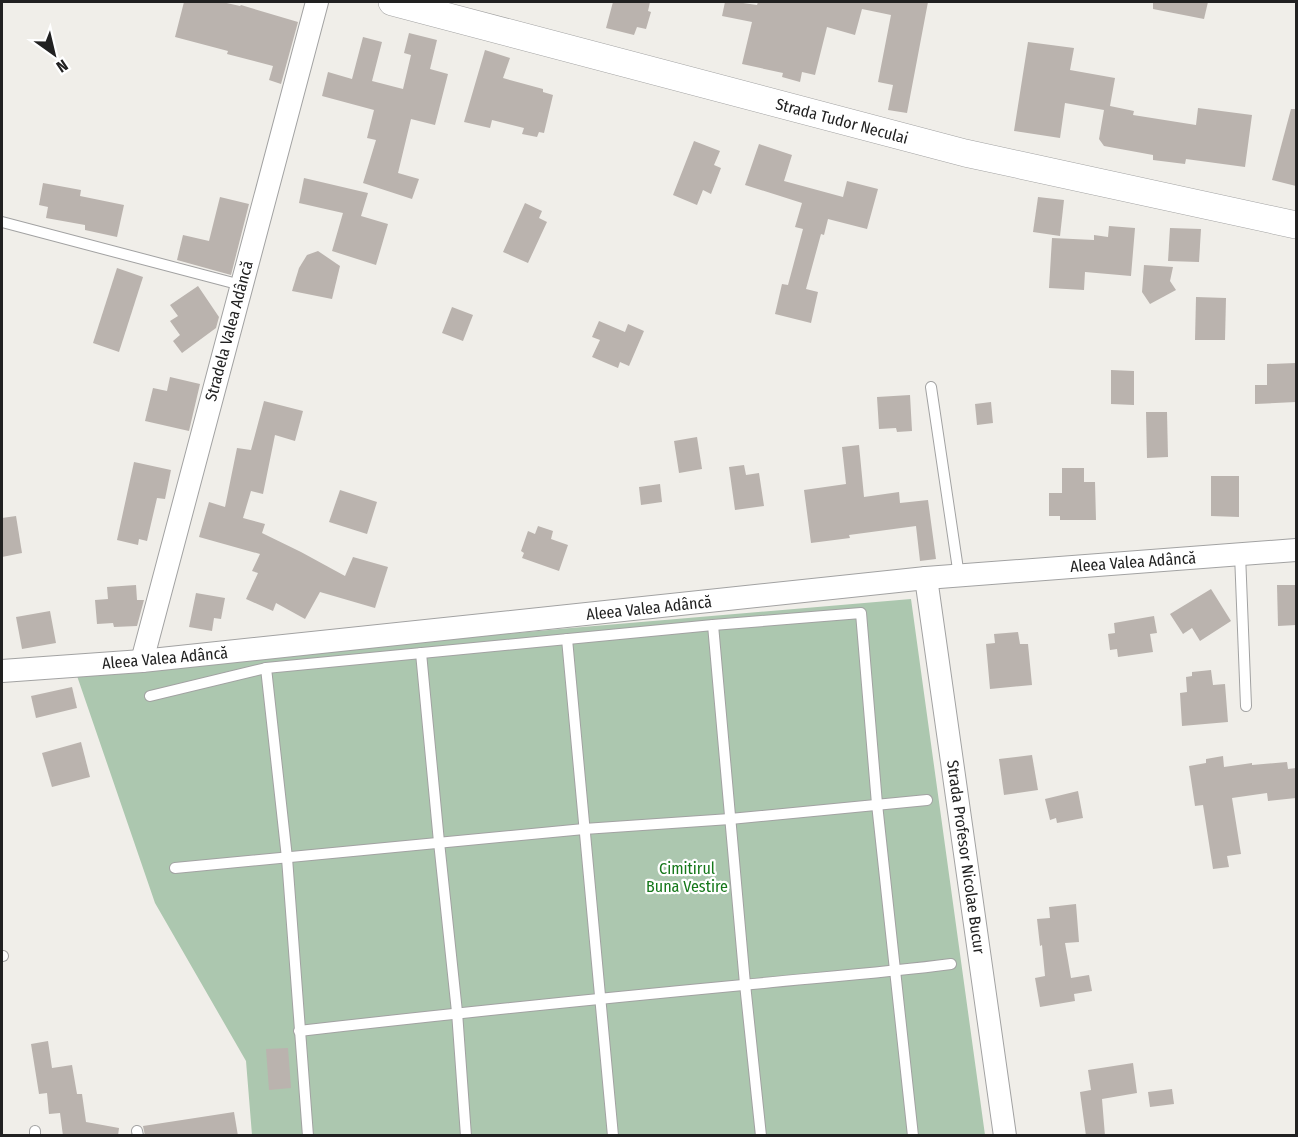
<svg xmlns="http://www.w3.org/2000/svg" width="1298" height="1137" font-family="'Fira Sans Condensed',sans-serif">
  <rect width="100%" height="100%" fill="#f0eee9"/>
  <!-- cemetery -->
  <polygon fill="#acc7af" points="911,599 985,1135 252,1135 246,1061 155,903 76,673 571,628"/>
  <!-- building -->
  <g fill="#bab3ae">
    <polygon points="184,2 222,2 240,6 241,5 298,22 281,84 269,80 273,66 227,54 228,51 175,37"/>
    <polygon points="613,2 650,2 648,11 651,12 646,29 637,27 634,35 606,28"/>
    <polygon points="725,2 736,2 757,5 758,2 928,2 907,113 888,110 893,85 878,82 891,15 862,9 855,35 827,27 815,75 802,72 800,82 782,77 783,73 742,64 752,22 722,16"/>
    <polygon points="1153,2 1208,2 1204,19 1153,9"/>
    <polygon points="409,33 437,40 430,69 448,74 435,125 411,119 398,173 419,179 412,199 363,183 376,140 367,138 374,110 322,96 328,72 352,79 363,37 382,42 372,81 403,89 411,55 404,53"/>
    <polygon points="1028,42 1074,48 1070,70 1115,78 1110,106 1134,111 1133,115 1196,125 1198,108 1252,115 1245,167 1186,159 1185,164 1153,160 1153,155 1104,146 1099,139 1104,110 1065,103 1060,138 1014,131"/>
    <polygon points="485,50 510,58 503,78 543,89 543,92 553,95 544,133 539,132 537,137 522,134 524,128 492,120 490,128 464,122"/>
    <polygon points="1291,109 1296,109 1296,186 1272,180"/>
    <polygon points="694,141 720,151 714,165 721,168 711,194 703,190 697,205 673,195"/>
    <polygon points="759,144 792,155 784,181 843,197 847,181 878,189 867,229 828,219 824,235 821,234 806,289 818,292 811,323 775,314 782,284 788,285 803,229 795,227 802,203 745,185"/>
    <polygon points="304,178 368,193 361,216 388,224 376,265 332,251 343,213 299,203"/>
    <polygon points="43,183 81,190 80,196 124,205 117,237 85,230 85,225 46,218 48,207 39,205"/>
    <polygon points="220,197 249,204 231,275 177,260 183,235 209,241"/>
    <polygon points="1038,197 1064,200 1060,236 1033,232"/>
    <polygon points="525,203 542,211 539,218 547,222 528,263 503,252"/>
    <polygon points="1109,226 1135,228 1131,276 1085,272 1084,290 1049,288 1052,238 1094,240 1094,235 1108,237"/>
    <polygon points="1170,228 1201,229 1199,262 1168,261"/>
    <polygon points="318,251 340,266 332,299 292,291 299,268 307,255"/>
    <polygon points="1144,265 1173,267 1170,281 1176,290 1150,304 1142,292"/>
    <polygon points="117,268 143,277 119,352 93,343"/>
    <polygon points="198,286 219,317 216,328 182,353 173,341 180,335 170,321 178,316 170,305"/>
    <polygon points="1196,297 1226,298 1225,340 1195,340"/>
    <polygon points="452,307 473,315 463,341 442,333"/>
    <polygon points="599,321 625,332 628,324 644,331 629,366 620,362 618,368 592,357 600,340 592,337"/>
    <polygon points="1296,363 1296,402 1255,404 1255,385 1267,385 1267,364"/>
    <polygon points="1111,370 1134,371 1134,405 1111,404"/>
    <polygon points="170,377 200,384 189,431 145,421 153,388 167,391"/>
    <polygon points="910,395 912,431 897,432 896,428 879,429 877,397"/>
    <polygon points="264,401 303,411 295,441 275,435 263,494 251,491 243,518 265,524 262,533 301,552 345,576 353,557 388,567 375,608 320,592 305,619 276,603 273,611 246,599 258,573 252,571 260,554 199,537 209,502 225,507 237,448 251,450"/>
    <polygon points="991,402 993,423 977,425 975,404"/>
    <polygon points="1146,412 1167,412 1168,457 1147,458"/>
    <polygon points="697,437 702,469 679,473 674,441"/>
    <polygon points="859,445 864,497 899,492 900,503 928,500 936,559 920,561 916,526 849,535 850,538 811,543 804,490 846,484 842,447"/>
    <polygon points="134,462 171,470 165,499 157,498 147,541 139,539 138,545 117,540"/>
    <polygon points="744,465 746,475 759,473 764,506 735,510 729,467"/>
    <polygon points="1062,468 1084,468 1084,482 1095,482 1096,520 1060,520 1060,516 1049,516 1049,493 1062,493"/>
    <polygon points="1211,476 1239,476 1239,517 1211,516"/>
    <polygon points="660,484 662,502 641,505 639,487"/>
    <polygon points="340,490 377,502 367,534 329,522"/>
    <polygon points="16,516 22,553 2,557 2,518"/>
    <polygon points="538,526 553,531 551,539 568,545 559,571 522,558 524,553 521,551 528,531 535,534"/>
    <polygon points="136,585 137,600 144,600 137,626 114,627 113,623 97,624 95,600 108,599 107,587"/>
    <polygon points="1277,585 1296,585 1296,625 1278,626"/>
    <polygon points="1211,589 1231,621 1200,641 1192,628 1183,634 1170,614"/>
    <polygon points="196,593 225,598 221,619 214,618 212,631 189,627"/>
    <polygon points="50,611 56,643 22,649 16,617"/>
    <polygon points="1154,616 1157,633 1150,634 1153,652 1118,657 1117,649 1110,650 1108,634 1115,633 1114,623"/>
    <polygon points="1018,632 1020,644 1028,644 1032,685 990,689 986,644 995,643 994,634"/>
    <polygon points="1211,670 1213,685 1225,684 1228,722 1182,726 1180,693 1187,692 1186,677 1192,676 1192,672"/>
    <polygon points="72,687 77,708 36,718 31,696"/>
    <polygon points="81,742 90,777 52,787 42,753"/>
    <polygon points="1032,755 1038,790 1004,795 999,759"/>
    <polygon points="1223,756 1224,767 1252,763 1252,765 1287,762 1288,769 1296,768 1296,798 1268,801 1267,793 1232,798 1241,854 1227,856 1229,867 1213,869 1203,805 1195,806 1189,766 1206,763 1206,759"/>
    <polygon points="1078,791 1083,818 1057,823 1056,818 1050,820 1045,799"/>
    <polygon points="1076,904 1079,942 1065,943 1071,978 1089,975 1092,991 1074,994 1075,1001 1040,1007 1035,978 1045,976 1042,945 1040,946 1037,919 1050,918 1049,907"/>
    <polygon points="48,1041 52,1068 72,1065 77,1094 82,1094 86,1122 119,1128 118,1136 63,1136 60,1113 49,1114 47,1093 39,1094 31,1044"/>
    <polygon points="288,1048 291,1088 269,1090 266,1049"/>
    <polygon points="1133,1063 1137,1093 1102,1099 1105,1136 1086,1136 1080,1092 1091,1090 1088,1070"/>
    <polygon points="1172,1089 1174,1104 1150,1107 1148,1092"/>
    <polygon points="234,1112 238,1136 145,1136 143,1126"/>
  </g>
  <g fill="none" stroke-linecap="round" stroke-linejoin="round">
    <defs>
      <g id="service">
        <polyline points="2,222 241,285"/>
        <polyline points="931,387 959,576"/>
        <polyline points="1240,554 1246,706"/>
        <polyline points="713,625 745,984 761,1136"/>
        <polyline points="567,639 613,1136"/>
        <polyline points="421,653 439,842 457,1012 466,1136"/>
        <polyline points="266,668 287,858 308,1136"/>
        <polyline points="150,696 266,668 713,625 861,613 877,804 913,1136"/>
        <polyline points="175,868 584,829 730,819 927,800"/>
        <polyline points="2,956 3,956"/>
        <path d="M 299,1031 C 447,1014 595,999 743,985 C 812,978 882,973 951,964"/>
        <polyline points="35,1131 35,1136"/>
        <polyline points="137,1131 138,1136"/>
      </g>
      <g id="minor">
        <polyline points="926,578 1005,1136"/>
        <polyline points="142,661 317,2"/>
        <polyline points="2,671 142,661 926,578 1296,550"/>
      </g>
      <polyline id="tertiary" points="392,2 965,153 1296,225"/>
    </defs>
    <!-- service casing -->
    <use href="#service" stroke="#a2a2a2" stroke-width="12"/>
    <!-- minor casing -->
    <use href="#minor" stroke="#a2a2a2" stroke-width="24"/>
    <!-- tertiary casing -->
    <use href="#tertiary" stroke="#a2a2a2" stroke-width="28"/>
    <!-- service -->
    <use href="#service" stroke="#fff" stroke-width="10"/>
    <!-- minor -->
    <use href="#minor" stroke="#fff" stroke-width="22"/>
    <!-- tertiary -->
    <use href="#tertiary" stroke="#fff" stroke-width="27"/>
  </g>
  <g text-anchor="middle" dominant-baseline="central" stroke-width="4.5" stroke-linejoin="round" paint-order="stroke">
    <!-- street labels -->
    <g font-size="16" fill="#212121" stroke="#fff">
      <text transform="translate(842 121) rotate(15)">Strada Tudor Neculai</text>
      <text transform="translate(229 331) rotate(-75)">Stradela Valea Adâncă</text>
      <text transform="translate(1133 562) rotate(-4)">Aleea Valea Adâncă</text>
      <text transform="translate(649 608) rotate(-6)">Aleea Valea Adâncă</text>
      <text transform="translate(165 658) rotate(-5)">Aleea Valea Adâncă</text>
      <text transform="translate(966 857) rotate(82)">Strada Profesor Nicolae Bucur</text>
    </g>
    <!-- park labels -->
    <g font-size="16" fill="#16781b" stroke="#fff">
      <text x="687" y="868">Cimitirul<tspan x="687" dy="18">Buna Vestire</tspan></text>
    </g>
  </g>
  <!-- border -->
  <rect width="1298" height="1137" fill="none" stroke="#212121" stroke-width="6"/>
  <!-- north arrow -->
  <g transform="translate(54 54) rotate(146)" stroke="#ffffff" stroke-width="4.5" paint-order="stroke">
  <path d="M0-4.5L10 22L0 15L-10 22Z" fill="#212121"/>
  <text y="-9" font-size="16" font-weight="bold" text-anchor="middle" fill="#212121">N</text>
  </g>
</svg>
